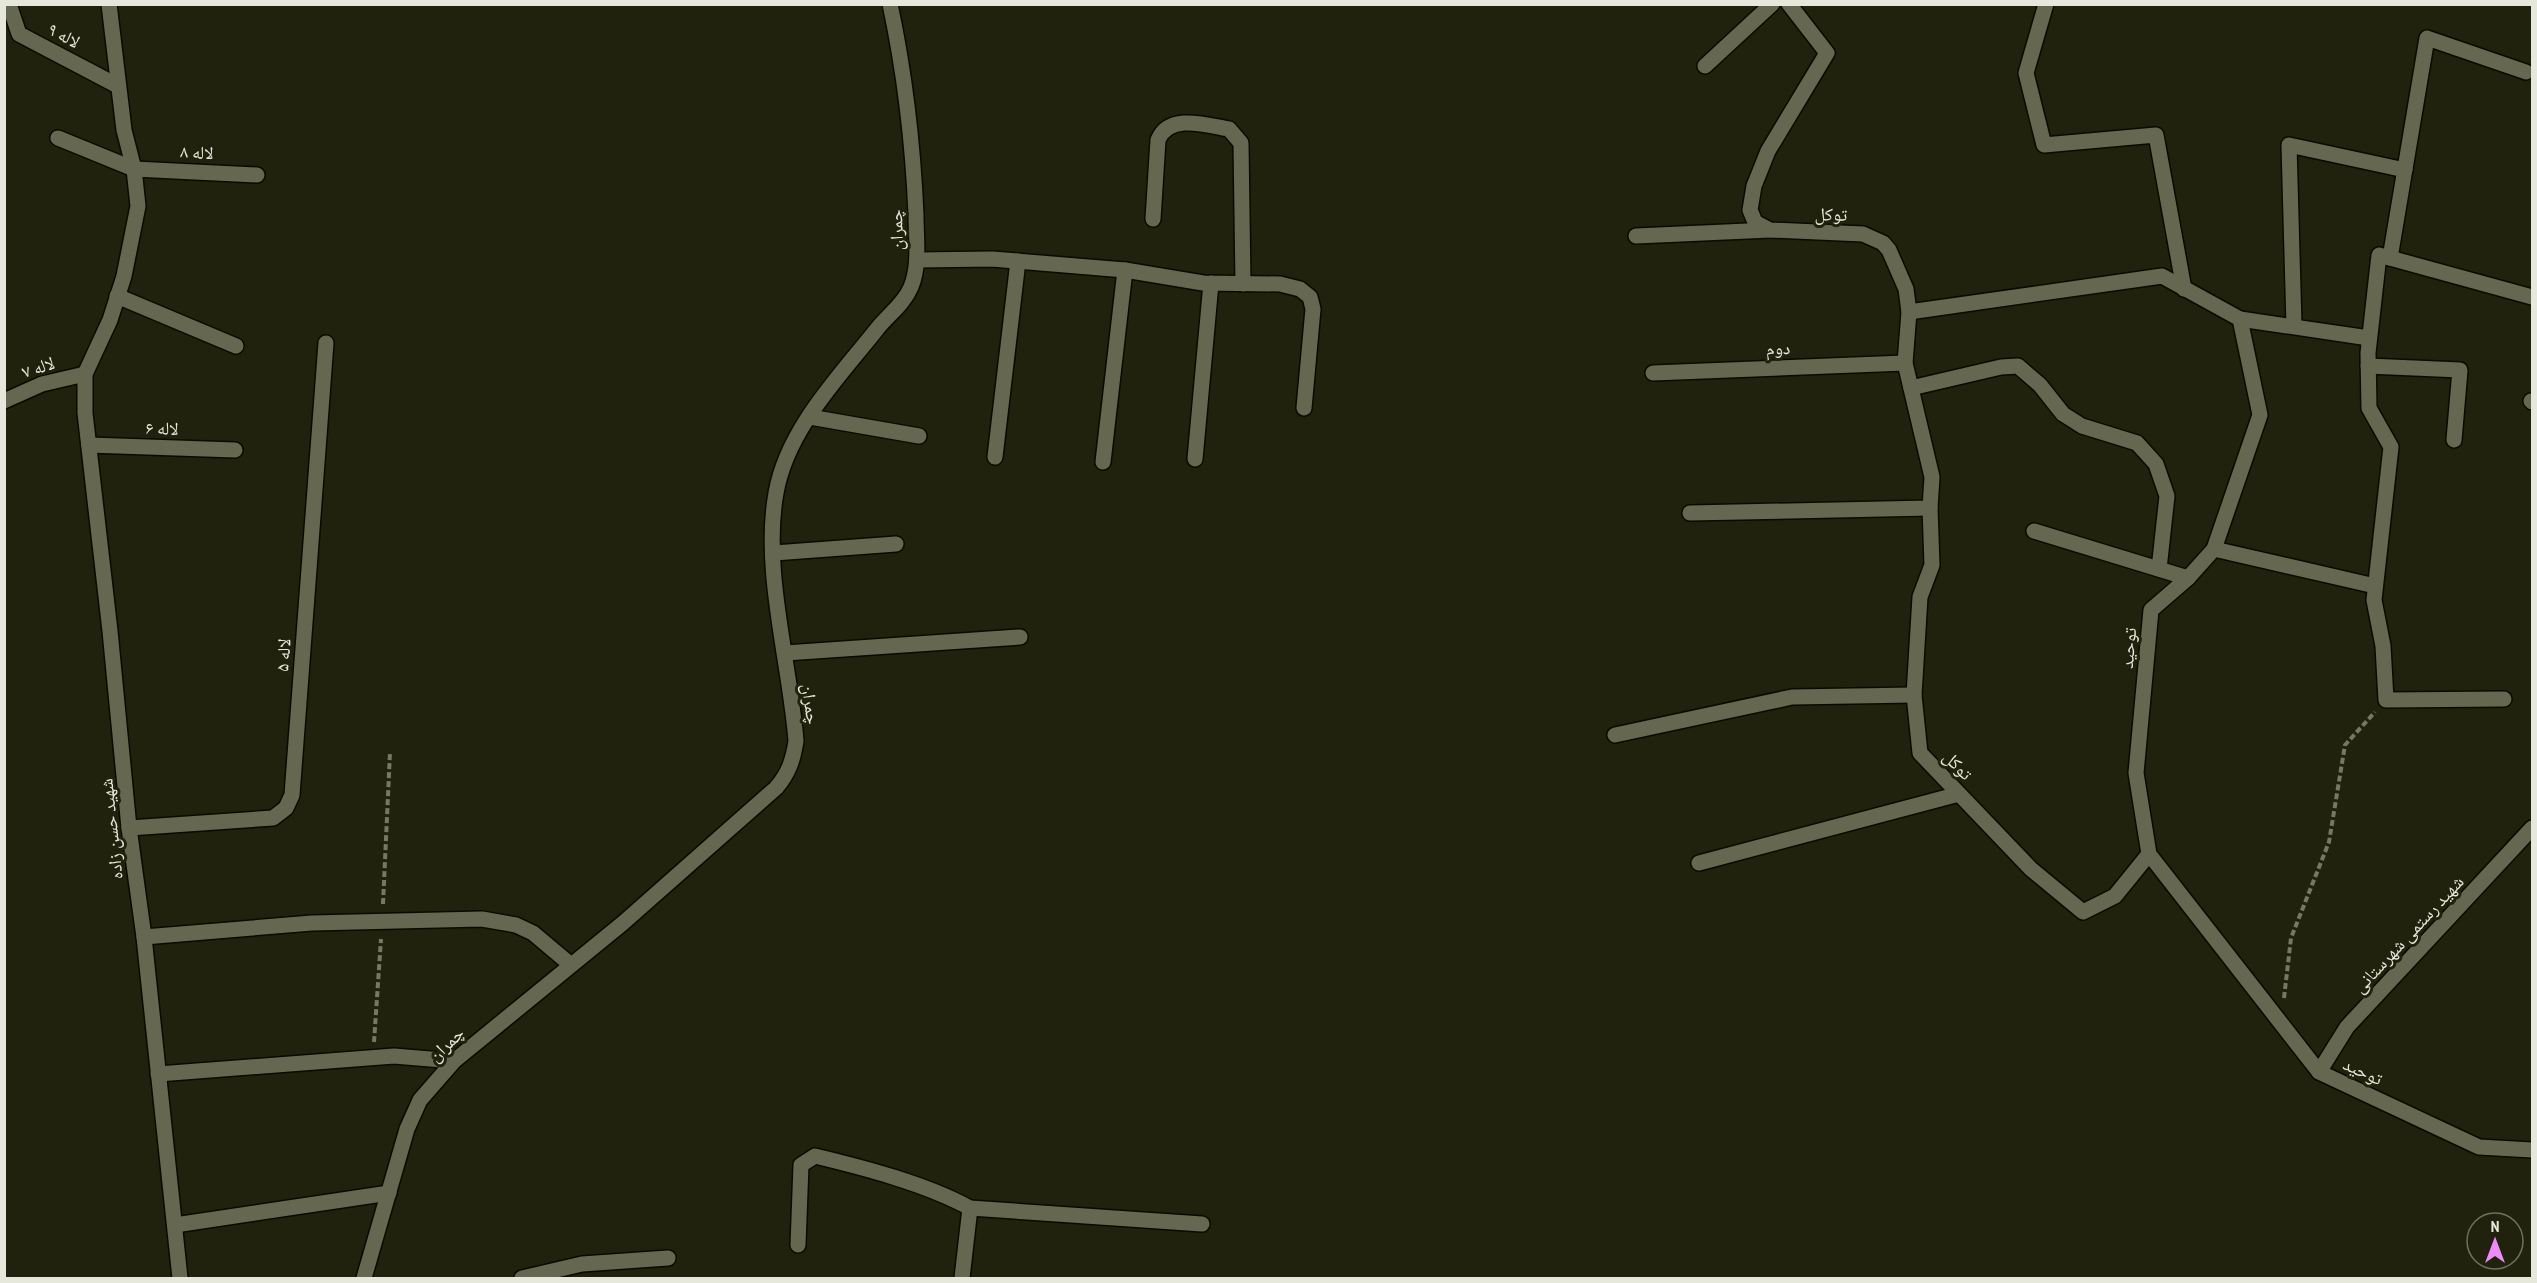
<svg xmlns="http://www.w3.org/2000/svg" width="2537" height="1283" font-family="'PT Sans Narrow','Noto Naskh Arabic',sans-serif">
  <rect width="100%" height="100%" fill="#20220e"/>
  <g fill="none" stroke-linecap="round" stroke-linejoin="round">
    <defs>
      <g id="minor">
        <polyline points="9,4 19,34 118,86"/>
        <polyline points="109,4 124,130 134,169 138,206 124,276 110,320 85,374 85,413 110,631 129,828 144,937 180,1278"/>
        <polyline points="2046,4 2026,73 2044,145 2156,135 2184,289"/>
        <polyline points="1705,66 1772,4"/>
        <polyline points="58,138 134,169 257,175"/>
        <path d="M 1153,219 L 1158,140 C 1169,113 1206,125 1229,129 L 1241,143 L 1243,284"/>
        <polyline points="1636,236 1770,230"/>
        <polyline points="2390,258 2427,38 2526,72"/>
        <polyline points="917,260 992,259 1125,270 1203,283 1280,284 1300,289 1310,297 1313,309 1304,408"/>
        <polyline points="117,296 236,346"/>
        <polyline points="1909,312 2162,276 2240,319 2260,415 2214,549 2188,578 2151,610 2136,773 2149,854 2319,1072 2479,1147 2532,1150"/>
        <polyline points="2240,319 2369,338"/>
        <polyline points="2294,326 2289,145 2405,170"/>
        <polyline points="2368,366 2460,370 2454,440"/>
        <polyline points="1653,373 1905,363"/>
        <polyline points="1911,388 2001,367 2018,366 2040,385 2063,414 2082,426 2137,443 2156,464 2167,496 2159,569"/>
        <polyline points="4,401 42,384 85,374"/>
        <polyline points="2531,401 2532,402"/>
        <polyline points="810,417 919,436"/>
        <polyline points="89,445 235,450"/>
        <polyline points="995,457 1018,261"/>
        <polyline points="1195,459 1211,283"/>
        <polyline points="1103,462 1125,270"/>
        <polyline points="1930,508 1932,565 1920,597 1914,695 1920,753 2031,869 2083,912 2115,896 2149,854"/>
        <polyline points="1690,513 1930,508 1932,477 1905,363 1909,312 1906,289 1889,250 1883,243 1863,234 1770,230 1755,222 1750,210 1754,186 1768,151 1827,53 1789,4"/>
        <polyline points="2034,531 2188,578"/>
        <polyline points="2214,549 2375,586"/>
        <polyline points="774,553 896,544"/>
        <polyline points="785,653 1020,637"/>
        <polyline points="2504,699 2386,700 2383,646 2374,600 2391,447 2369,408 2368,353 2379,255 2532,297"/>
        <polyline points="1615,735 1792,697 1914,695"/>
        <polyline points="129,828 273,818 286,808 292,795 326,343"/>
        <polyline points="1699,863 1959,794"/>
        <polyline points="144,937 312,923 482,919 516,925 533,933 571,965"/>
        <polyline points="2319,1072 2347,1027 2532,828"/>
        <polyline points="158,1074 394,1056 454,1061"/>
        <polyline points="175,1225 389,1193"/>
        <path d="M 798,1245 L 801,1165 L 815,1156 C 865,1168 926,1184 970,1208 L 1202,1224"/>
        <path d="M 364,1278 L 407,1129 L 420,1100 L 454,1061 L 623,923 L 776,788 C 789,773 793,760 796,741 C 790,663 762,570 776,493 C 787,430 838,378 877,329 C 888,315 904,304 911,287 C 920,265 916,239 916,215 C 913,145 905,74 890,4"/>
        <polyline points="522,1278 582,1264 668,1258"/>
        <polyline points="962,1278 970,1208"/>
      </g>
    </defs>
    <!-- minor casing -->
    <use href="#minor" stroke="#0a0b00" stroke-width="18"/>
    <!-- path -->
    <g stroke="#767867" stroke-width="4" stroke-dasharray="6 3" stroke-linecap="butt">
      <polyline points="383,904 390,752"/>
      <polyline points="2284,998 2291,938 2329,842 2345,745 2375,712"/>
      <polyline points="374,1042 381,939"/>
    </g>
    <!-- minor -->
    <use href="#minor" stroke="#656751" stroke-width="15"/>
  </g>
  <g text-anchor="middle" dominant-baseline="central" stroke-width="6" stroke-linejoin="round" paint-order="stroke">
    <!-- street labels -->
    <g font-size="18" fill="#e6e8db" stroke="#20220e">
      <text transform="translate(64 35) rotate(28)">لاله ۹</text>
      <text transform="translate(197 152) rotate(3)">لاله ۸</text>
      <text transform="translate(1831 214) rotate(1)">توکل</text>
      <text transform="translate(896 230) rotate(-92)">چمران</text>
      <text transform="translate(1778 348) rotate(-2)">دوم</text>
      <text transform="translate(38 367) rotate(-18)">لاله ۷</text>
      <text transform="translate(162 428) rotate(2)">لاله ۶</text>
      <text transform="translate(2128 648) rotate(-85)">توحید</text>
      <text transform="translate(283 655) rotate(-86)">لاله ۵</text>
      <text transform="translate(811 704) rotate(83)">چمران</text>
      <text transform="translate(1958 765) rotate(46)">توکل</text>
      <text transform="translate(111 829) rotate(-96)">شهید حسن زاده</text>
      <text transform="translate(2408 934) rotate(-47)">شهید رستمی شهرستانی</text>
      <text transform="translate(446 1044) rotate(-44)">چمران</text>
      <text transform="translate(2363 1071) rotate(25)">توحید</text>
    </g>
  </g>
  <!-- border -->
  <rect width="2537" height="1283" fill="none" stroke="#e6e8db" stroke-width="12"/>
  <!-- north arrow -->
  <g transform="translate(2495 1241)"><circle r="28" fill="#20220e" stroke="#6f7160" stroke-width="1.5"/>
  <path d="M0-4.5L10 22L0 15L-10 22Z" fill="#ed8cf9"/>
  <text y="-9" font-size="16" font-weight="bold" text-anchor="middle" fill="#e6e8db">N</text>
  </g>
</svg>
